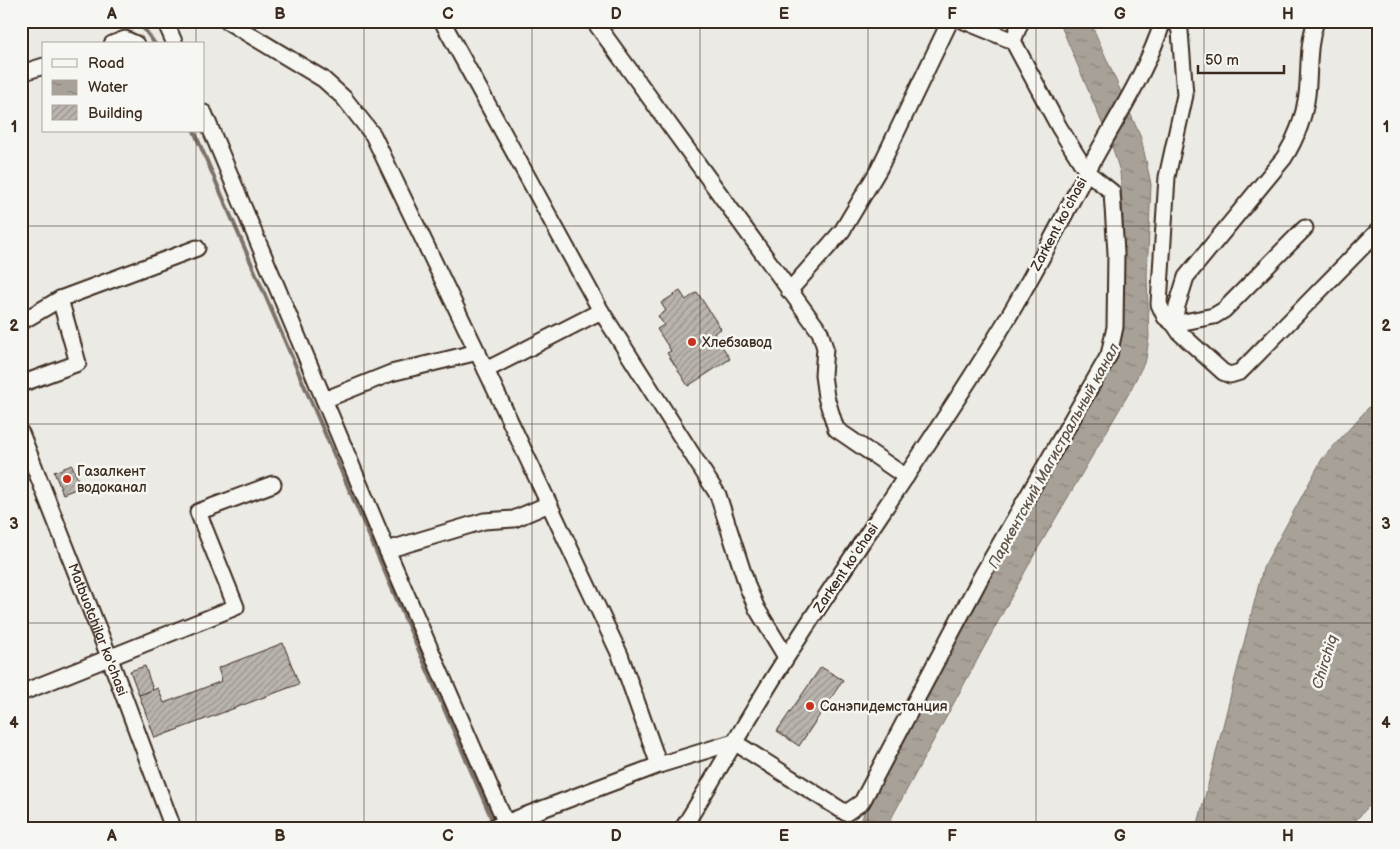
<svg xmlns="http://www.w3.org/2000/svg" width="1400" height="849" font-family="'Balsamiq Sans',sans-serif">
  <defs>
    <pattern id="water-ripples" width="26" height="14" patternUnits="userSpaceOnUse" patternTransform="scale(1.25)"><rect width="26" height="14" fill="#a8a198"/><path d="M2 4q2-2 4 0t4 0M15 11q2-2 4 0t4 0" fill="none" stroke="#8a837b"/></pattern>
    <pattern id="building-hatch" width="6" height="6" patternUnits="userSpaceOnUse" patternTransform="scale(1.25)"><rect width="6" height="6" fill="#bab4ae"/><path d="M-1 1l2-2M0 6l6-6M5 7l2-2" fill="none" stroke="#98938d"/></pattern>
  </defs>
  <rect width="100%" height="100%" fill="#ebeae5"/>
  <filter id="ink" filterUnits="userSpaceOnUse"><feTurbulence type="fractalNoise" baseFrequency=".02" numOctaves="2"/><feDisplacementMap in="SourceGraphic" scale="10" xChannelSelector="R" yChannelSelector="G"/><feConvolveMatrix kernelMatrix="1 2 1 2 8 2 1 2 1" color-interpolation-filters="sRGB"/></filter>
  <g filter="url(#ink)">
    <!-- water -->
    <g fill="url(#water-ripples)" stroke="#7c7167">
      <polygon points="1059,21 1090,21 1141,138 1151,184 1147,276 1149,337 1146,359 1129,393 1033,557 886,828 859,828 864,813 996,562 1108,371 1121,325 1123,216 1120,172 1113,149"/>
      <polygon points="1379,396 1379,795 1356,820 1359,828 1197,828 1263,568 1322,459"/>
    </g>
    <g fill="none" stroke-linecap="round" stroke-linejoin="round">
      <!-- stream -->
      <g stroke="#7c7167" stroke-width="4">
        <polyline points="136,21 145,30 155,44"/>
        <polyline points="194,131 494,824"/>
      </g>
    </g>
    <!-- building -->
    <g fill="url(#building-hatch)" stroke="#3b2a1e">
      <polygon points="680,291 686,300 697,292 721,329 714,333 730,359 688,386 667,353 671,351 657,329 664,325 658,316 666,311 661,303"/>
      <polygon points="72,465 81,487 63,494 54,472"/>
      <polygon points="283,643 299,684 155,738 139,695 158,688 164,703 222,681 218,668"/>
      <polygon points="145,666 153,690 139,695 130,671"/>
      <polygon points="821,667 843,680 799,746 777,731"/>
    </g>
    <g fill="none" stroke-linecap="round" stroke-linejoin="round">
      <defs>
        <g id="minor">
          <polyline points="165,21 175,44"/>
          <polyline points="227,21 323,79 344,98 373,135 486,370 620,655 659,765"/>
          <polyline points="442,21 601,311 718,495 748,588 757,609 786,657"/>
          <polyline points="594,21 820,332 825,348 823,375 826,397 836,429 906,477"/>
          <polyline points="1176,21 1180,31 1185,95 1167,177 1159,304 1165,317 1174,324 1214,316 1224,310 1305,228"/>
          <path d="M 1316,21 C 1307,46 1310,70 1307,95 C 1304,118 1296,139 1284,158 L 1186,277 L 1177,306 L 1174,324 L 1180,333 L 1223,372 L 1230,375 L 1240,372 L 1379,230"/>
          <polyline points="1013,41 1021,21"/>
          <polyline points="112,44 125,39 136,44"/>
          <polyline points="21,73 44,66"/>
          <polyline points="204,113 387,550 508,828"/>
          <polyline points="789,291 842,231 879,169 950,21"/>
          <polyline points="21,322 60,299 197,248"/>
          <polyline points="486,370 601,311"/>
          <polyline points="21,384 78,363 60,299"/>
          <polyline points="324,400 391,373 478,352"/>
          <path id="s1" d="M 21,433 L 110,659 L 173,828"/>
          <polyline points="387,550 484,521 514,519 549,504"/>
          <polyline points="21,693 236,607 198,512 273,484"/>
          <polyline points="734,742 846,813 862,802 981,577 1109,355 1115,327 1116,253 1112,192 1087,172 1059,127 1013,41 964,21"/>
          <polyline points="492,828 659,765 734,742"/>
          <path d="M 683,828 C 718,772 750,714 786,658 C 855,549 931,444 998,334 C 1028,286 1054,235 1080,185 C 1108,130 1144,80 1163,21"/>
        </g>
      </defs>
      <!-- minor casing -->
      <use href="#minor" stroke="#3b2a1e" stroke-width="19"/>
      <!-- minor -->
      <use href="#minor" stroke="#f6f6f2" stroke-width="15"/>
    </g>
  </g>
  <!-- grid -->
  <path fill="none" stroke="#3b2a1e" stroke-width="1" stroke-opacity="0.55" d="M 196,21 L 196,44M 364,21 L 364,828M 532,21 L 532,828M 700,21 L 700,828M 868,21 L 868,828M 1036,21 L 1036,828M 1204,21 L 1204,828M 196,131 L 196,828M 21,226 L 1379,226M 21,424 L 1379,424M 21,623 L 1379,623"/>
  <!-- markers -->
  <g fill="#c8321e" stroke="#f6f6f2" stroke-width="2">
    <circle cx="692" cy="342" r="5"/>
    <circle cx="67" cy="479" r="5"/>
    <circle cx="810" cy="706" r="5"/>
  </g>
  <g text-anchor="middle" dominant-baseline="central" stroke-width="5" stroke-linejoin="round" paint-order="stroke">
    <!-- street labels -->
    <g font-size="14" fill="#3b2a1e" stroke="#f6f6f2">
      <text transform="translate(1059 224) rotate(-62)">Zarkent koʻchasi</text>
      <text transform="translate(846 568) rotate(-56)">Zarkent koʻchasi</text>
      <text stroke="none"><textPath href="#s1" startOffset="211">Matbuotchilar ko'chasi</textPath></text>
    </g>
    <!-- poi labels -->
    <g font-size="14" fill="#3b2a1e" stroke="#f6f6f2" text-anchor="start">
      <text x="702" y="342">Хлебзавод</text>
      <text x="77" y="471">Газалкент<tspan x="77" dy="16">водоканал</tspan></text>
      <text x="820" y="706">Санэпидемстанция</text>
    </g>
    <!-- water labels -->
    <g font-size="15" font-style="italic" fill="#615449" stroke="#f6f6f2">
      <text transform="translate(1054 456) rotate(-61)">Паркентский Магистральный канал</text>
      <text transform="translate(1325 662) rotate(-73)">Chirchiq</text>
    </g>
  </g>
  <!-- margin -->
  <rect width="1400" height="849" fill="none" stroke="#f6f6f2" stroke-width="55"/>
  <!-- legend -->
  <rect x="42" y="42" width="162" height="90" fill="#f6f6f2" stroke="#aba49d"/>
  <rect x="52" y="59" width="25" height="8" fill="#f6f6f2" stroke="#aba49d"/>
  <text x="88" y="68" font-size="15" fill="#3b2a1e">Road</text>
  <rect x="52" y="80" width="25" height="15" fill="url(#water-ripples)" stroke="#aba49d"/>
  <text x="88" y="92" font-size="15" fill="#3b2a1e">Water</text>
  <rect x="52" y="105" width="25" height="15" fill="url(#building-hatch)" stroke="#aba49d"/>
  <text x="88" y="118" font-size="15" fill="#3b2a1e">Building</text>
  <!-- scale -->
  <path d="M1198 65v8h86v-8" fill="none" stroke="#3b2a1e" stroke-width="2.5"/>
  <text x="1205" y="65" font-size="15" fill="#3b2a1e" stroke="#f6f6f2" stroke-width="4" paint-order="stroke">50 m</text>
  <rect x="28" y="28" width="1344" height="794" fill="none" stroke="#3b2a1e" stroke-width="2"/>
  <g font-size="16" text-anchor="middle" font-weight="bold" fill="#3b2a1e">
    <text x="112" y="19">A</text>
    <text x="280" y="19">B</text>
    <text x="448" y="19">C</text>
    <text x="616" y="19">D</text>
    <text x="784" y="19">E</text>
    <text x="952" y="19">F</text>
    <text x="1120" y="19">G</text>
    <text x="1288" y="19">H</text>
    <text x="14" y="132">1</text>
    <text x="1386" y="132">1</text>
    <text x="14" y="331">2</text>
    <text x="1386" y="331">2</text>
    <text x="14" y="529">3</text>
    <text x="1386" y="529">3</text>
    <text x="14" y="728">4</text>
    <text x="1386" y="728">4</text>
    <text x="112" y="841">A</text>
    <text x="280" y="841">B</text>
    <text x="448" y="841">C</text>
    <text x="616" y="841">D</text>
    <text x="784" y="841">E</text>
    <text x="952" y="841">F</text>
    <text x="1120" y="841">G</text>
    <text x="1288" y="841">H</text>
  </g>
</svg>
